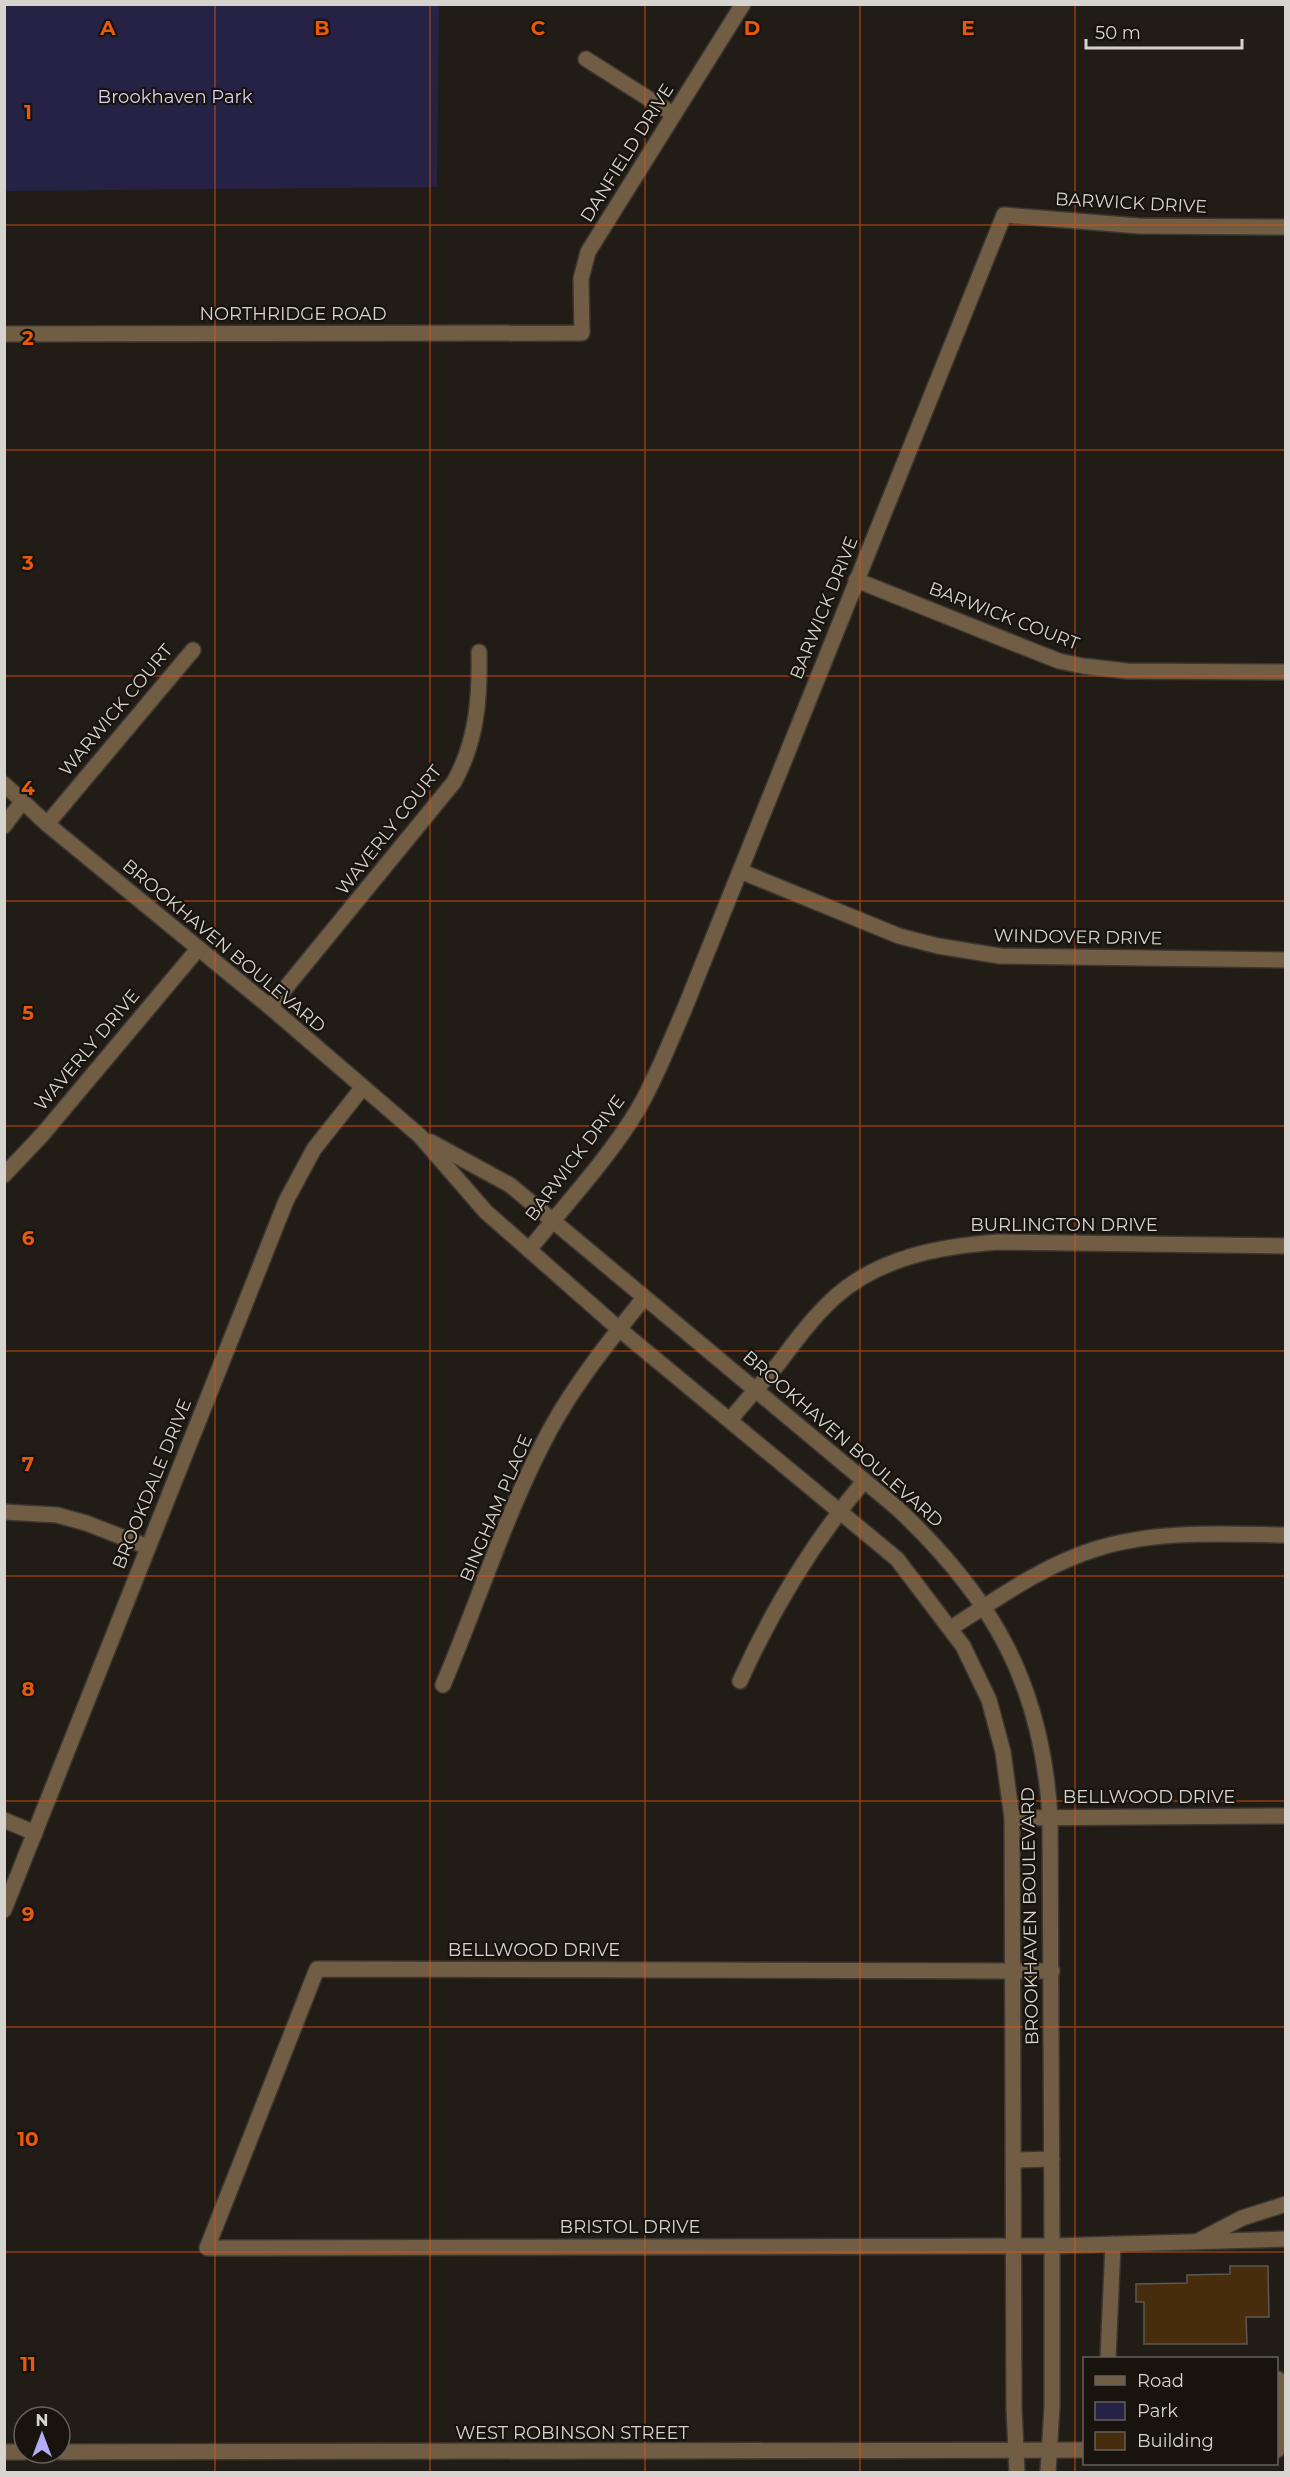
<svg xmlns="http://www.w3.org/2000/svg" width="1290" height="2477" font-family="Montserrat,sans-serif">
  <rect width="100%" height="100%" fill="#211c16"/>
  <!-- green -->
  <polygon fill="#262246" points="4,5 439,5 437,187 5,191"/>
  <!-- building -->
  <polygon fill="#472d0b" stroke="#5e5851" stroke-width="1.5" points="1230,2266 1268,2266 1269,2317 1246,2317 1247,2344 1144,2344 1144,2302 1136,2302 1136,2284 1187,2283 1187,2275 1230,2274"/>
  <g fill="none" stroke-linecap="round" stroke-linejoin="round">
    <defs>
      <g id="minor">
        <polyline points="586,59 673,114"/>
        <polyline points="4,334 582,333 581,279 588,252 743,4"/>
        <polyline points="856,580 1026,648 1059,661 1083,666 1127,671 1286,672"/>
        <polyline points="4,784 47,824 270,1007 420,1136 486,1212 619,1329 897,1559 963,1646 989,1700 1003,1752 1012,1818 1014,2409 1017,2472"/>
        <polyline points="47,824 193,650"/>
        <polyline points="4,826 22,802"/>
        <polyline points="740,871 899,936 938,946 1000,956 1286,960"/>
        <path d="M 270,1007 L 454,782 C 477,741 480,697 479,652"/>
        <path d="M 431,1142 L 510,1185 L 897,1508 C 993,1598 1042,1684 1050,1817 L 1052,2246 L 1052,2406 L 1048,2472"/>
        <polyline points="4,1175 42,1135 198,949"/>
        <path d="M 529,1250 C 564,1206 608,1159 637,1111 C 656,1079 669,1044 684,1010 L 1004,215 L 1139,226 L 1286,227"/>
        <path d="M 731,1419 C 746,1400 763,1382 779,1363 C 796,1340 814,1316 835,1297 C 880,1257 941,1246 999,1242 L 1286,1246"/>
        <polyline points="4,1512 57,1515 86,1523 148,1547"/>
        <path d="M 951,1628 C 998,1598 1045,1564 1099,1548 C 1158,1530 1225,1534 1286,1535"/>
        <path d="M 740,1681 C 773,1608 813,1542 864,1481"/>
        <path d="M 443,1685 C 479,1600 507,1509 551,1428 C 577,1381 610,1340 644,1298"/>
        <polyline points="1012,1818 1286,1816"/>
        <polyline points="4,1820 35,1833"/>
        <polyline points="4,1910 286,1201 314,1149 363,1087"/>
        <polyline points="1052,1971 317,1969 207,2248 1052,2246 1286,2239"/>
        <polyline points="1014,2160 1052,2159"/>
        <polyline points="1200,2240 1242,2218 1286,2204"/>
        <polyline points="1108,2358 1113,2244"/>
        <polyline points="1277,2450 1278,2379"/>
        <polyline points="4,2452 24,2452"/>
        <polyline points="60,2452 1084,2450"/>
      </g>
    </defs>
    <!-- minor casing -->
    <use href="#minor" stroke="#3a3630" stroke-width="18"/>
    <!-- minor -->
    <use href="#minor" stroke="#715c44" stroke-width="15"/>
  </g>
  <!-- grid -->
  <path fill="none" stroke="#e8590c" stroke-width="1.5" stroke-opacity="0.55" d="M 215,4 L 215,2472M 430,4 L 430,2472M 645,4 L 645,2472M 860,4 L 860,2472M 1075,4 L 1075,2472M 4,225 L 1286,225M 4,450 L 1286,450M 4,676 L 1286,676M 4,901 L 1286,901M 4,1126 L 1286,1126M 4,1351 L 1286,1351M 4,1576 L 1286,1576M 4,1801 L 1286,1801M 4,2027 L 1286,2027M 4,2252 L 1286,2252"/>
  <g text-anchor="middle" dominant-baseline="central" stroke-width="4.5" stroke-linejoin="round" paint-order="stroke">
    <!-- park labels -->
    <g font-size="18" fill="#d3d2f8" stroke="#18130d">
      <text x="175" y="97">Brookhaven Park</text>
    </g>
    <!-- street labels -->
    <g font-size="18" fill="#d7d4d0" stroke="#18130d">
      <text transform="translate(627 153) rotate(-58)">DANFIELD DRIVE</text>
      <text transform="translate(1131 203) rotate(3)">BARWICK DRIVE</text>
      <text x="293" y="314">NORTHRIDGE ROAD</text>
      <text transform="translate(824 608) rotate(-68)">BARWICK DRIVE</text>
      <text transform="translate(1004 616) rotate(21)">BARWICK COURT</text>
      <text transform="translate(116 710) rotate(-50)">WARWICK COURT</text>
      <text transform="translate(389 830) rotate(-52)">WAVERLY COURT</text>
      <text transform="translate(1078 937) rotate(1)">WINDOVER DRIVE</text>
      <text transform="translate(224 946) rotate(40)">BROOKHAVEN BOULEVARD</text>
      <text transform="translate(87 1050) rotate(-50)">WAVERLY DRIVE</text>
      <text transform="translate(575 1158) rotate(-53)">BARWICK DRIVE</text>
      <text x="1064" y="1225">BURLINGTON DRIVE</text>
      <text transform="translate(843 1439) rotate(41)">BROOKHAVEN BOULEVARD</text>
      <text transform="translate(152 1484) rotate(-68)">BROOKDALE DRIVE</text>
      <text transform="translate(496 1508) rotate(-67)">BINGHAM PLACE</text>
      <text x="1149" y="1797">BELLWOOD DRIVE</text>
      <text transform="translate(1030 1916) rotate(-91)">BROOKHAVEN BOULEVARD</text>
      <text x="534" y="1950">BELLWOOD DRIVE</text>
      <text x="630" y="2227">BRISTOL DRIVE</text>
      <text x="572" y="2433">WEST ROBINSON STREET</text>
    </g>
  </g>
  <g font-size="20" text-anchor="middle" font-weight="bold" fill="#e8590c" stroke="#18130d" stroke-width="4.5" stroke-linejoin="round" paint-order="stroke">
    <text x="108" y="35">A</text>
    <text x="322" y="35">B</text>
    <text x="538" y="35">C</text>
    <text x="752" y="35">D</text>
    <text x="968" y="35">E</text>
    <text x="28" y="119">1</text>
    <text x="28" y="345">2</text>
    <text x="28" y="570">3</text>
    <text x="28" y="795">4</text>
    <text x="28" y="1020">5</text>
    <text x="28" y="1245">6</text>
    <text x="28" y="1471">7</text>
    <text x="28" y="1696">8</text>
    <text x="28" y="1921">9</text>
    <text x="28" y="2146">10</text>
    <text x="28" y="2371">11</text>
  </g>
  <!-- border -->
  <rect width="1290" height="2477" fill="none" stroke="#d7d4d0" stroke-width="12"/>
  <!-- legend -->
  <rect x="1083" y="2357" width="195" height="108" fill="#18130d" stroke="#64605b" stroke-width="1.5"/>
  <rect x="1095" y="2376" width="30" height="9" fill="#715c44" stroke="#64605b" stroke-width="1.5"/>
  <text x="1137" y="2387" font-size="18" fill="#d7d4d0">Road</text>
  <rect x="1095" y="2402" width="30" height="18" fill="#262246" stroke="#64605b" stroke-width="1.5"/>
  <text x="1137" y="2417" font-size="18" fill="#d7d4d0">Park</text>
  <rect x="1095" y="2432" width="30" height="18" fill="#472d0b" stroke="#64605b" stroke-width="1.5"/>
  <text x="1137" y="2447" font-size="18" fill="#d7d4d0">Building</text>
  <!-- north arrow -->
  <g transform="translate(42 2435)"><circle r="28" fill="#18130d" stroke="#64605b" stroke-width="1.5"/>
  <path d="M0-4.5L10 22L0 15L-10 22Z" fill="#b2adf9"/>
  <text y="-9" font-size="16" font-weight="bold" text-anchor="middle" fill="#d7d4d0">N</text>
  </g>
  <!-- scale -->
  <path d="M1086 39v9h156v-9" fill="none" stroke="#d7d4d0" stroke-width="3"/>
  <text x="1095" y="39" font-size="18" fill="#d7d4d0" stroke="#18130d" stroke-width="4.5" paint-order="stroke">50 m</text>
</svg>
